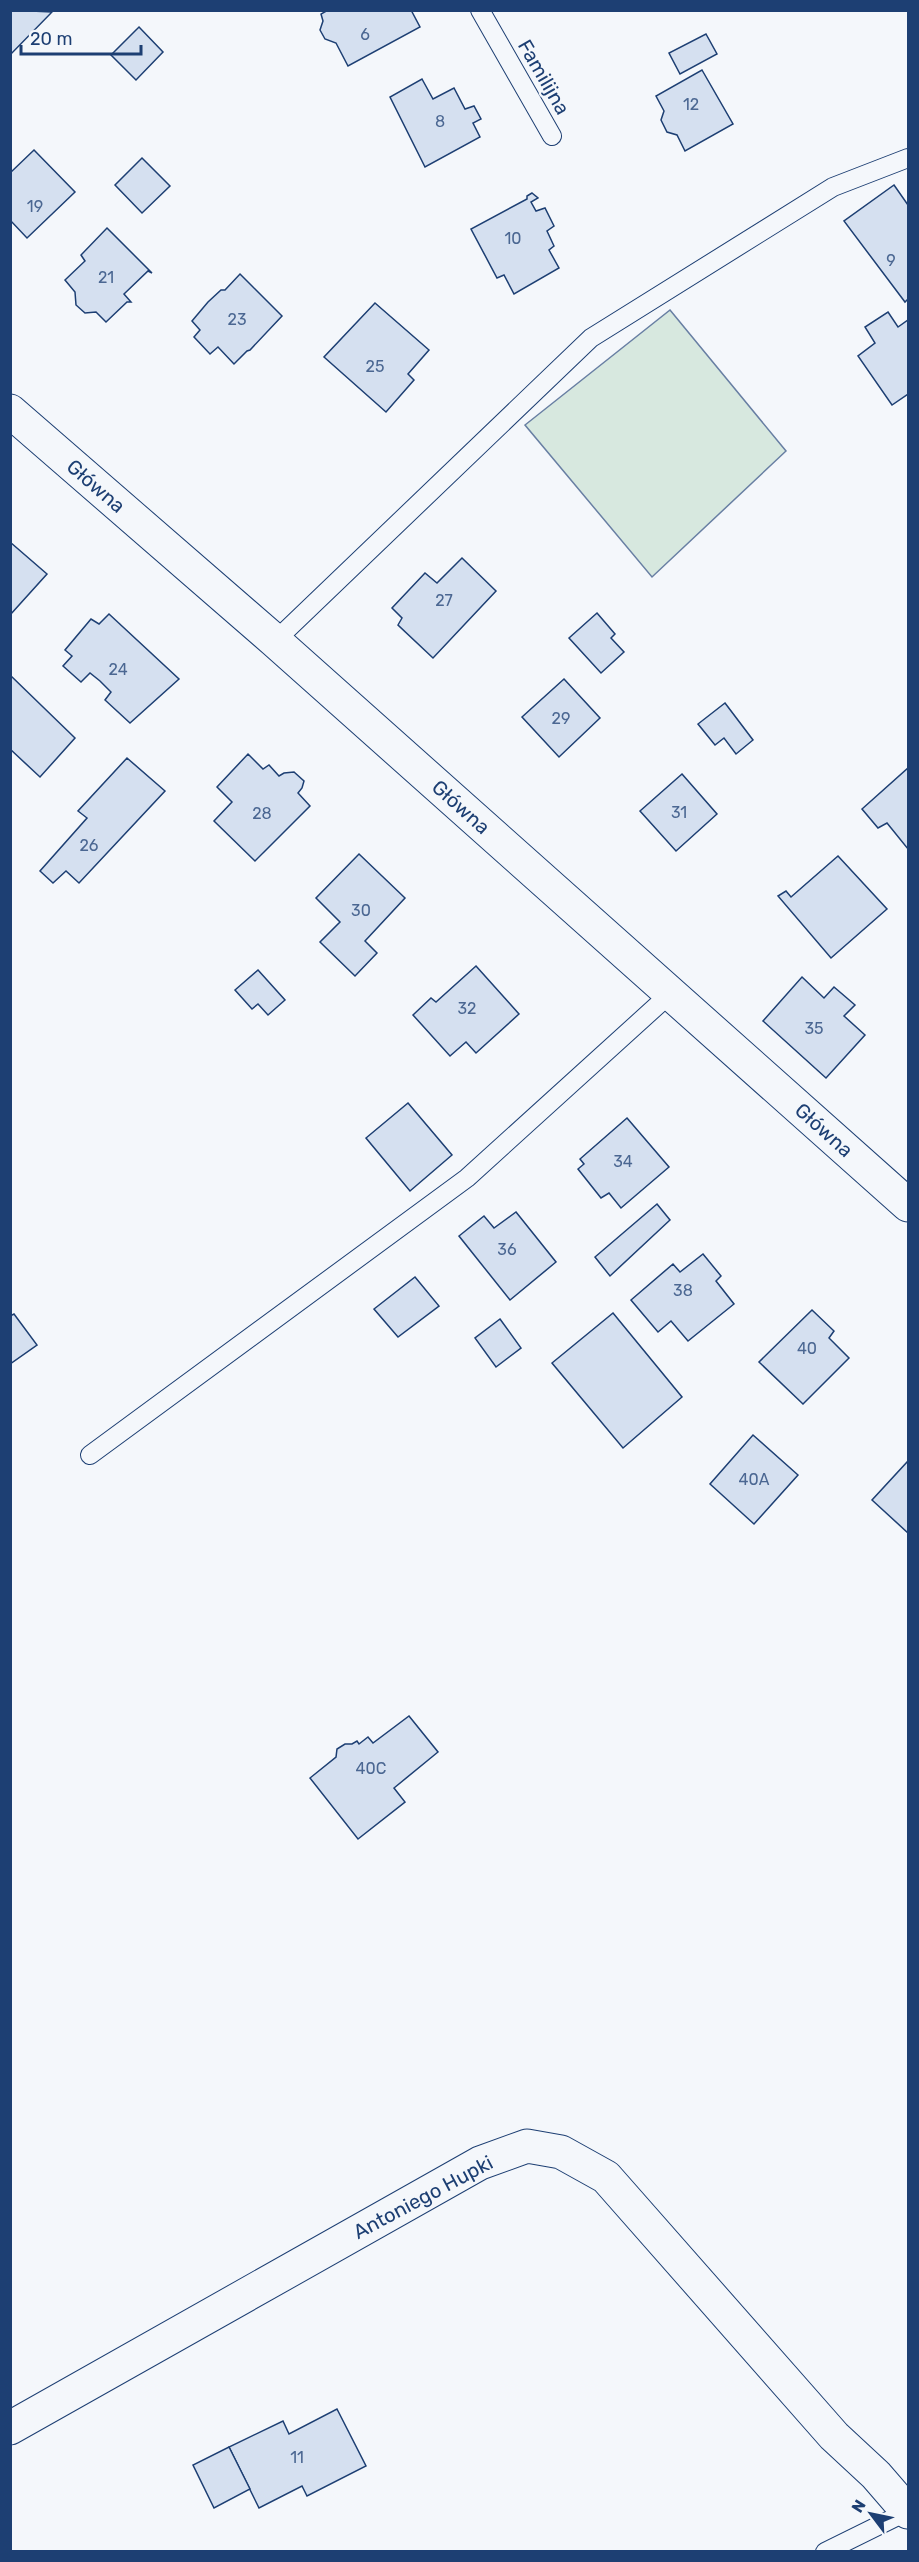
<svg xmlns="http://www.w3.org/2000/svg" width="919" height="2562" font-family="Rubik,sans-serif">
  <rect width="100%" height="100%" fill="#f4f7fb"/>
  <!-- green -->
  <polygon fill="#d7e8df" stroke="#687fa3" stroke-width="1.5" points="670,310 786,451 652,577 525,425"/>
  <!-- building -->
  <g fill="#d5e0f0" stroke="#1d3f73" stroke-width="1.5">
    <polygon points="10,10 52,12 10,55"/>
    <polygon points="328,10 411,10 420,27 348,66 336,43 325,39 320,30 323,21 321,14"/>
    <polygon points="139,27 163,52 136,80 111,55"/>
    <polygon points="706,34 717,54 680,74 669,53"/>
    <polygon points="702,70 733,124 685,151 677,135 667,132 661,120 664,111 656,96"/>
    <polygon points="422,79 433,99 454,88 465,109 474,106 481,119 473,123 480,137 425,167 390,97"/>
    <polygon points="34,150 75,192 27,238 10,220 10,173"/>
    <polygon points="142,158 170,186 142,213 115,185"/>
    <polygon points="894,185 908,205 908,299 905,302 844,221"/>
    <polygon points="532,193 538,198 531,202 536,211 545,208 554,226 547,231 554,246 549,250 559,268 514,294 504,275 497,278 471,229 527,199 527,196"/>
    <polygon points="107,228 152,273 148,271 124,294 131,302 127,302 106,322 96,312 85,313 76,305 75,292 65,280 85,261 81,255"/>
    <polygon points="240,274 282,316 250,350 247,351 234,364 218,347 210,354 194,337 200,330 192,321 208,302 221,290 225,290"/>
    <polygon points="375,303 429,350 408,374 414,380 386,412 324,357"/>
    <polygon points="888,312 898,327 908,320 908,394 892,405 858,356 875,343 865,327"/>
    <polygon points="10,542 47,574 10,615"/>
    <polygon points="462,558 496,591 433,658 398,625 402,618 392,608 425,573 437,583"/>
    <polygon points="597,613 615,634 611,638 624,652 601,673 569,638"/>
    <polygon points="109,614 179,679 130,723 105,700 111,692 100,681 90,673 81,682 63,666 72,656 65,650 91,619 99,624"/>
    <polygon points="10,675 75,738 40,777 10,749"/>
    <polygon points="564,679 600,718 559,757 522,717"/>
    <polygon points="725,703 753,740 736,754 724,738 715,745 698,724"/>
    <polygon points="248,754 263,769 269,765 279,776 284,773 294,772 304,781 302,788 298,793 310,806 255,861 214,821 232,802 217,787"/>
    <polygon points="127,758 165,791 79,883 66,871 53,883 40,871 87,818 78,811"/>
    <polygon points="908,768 908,849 887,823 878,828 862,809"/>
    <polygon points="682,774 717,814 676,851 640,811"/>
    <polygon points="359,854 405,898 365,941 377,953 355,976 320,942 340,922 316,898"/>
    <polygon points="838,856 887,909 831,958 778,896 786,891 791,897"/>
    <polygon points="476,966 519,1014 476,1053 466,1042 450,1056 413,1015 431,998 436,1002"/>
    <polygon points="258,970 285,1000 268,1015 258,1004 252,1009 235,990"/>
    <polygon points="802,977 824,998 834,987 855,1005 844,1016 865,1035 826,1078 763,1021"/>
    <polygon points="408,1103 452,1155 410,1191 366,1138"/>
    <polygon points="627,1118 669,1167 621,1208 609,1193 601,1198 578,1169 584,1164 580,1159"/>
    <polygon points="657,1204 670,1220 610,1276 595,1257"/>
    <polygon points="516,1212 556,1262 510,1300 459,1236 484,1216 494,1228"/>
    <polygon points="703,1254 721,1276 716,1281 734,1304 688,1341 671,1321 658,1332 631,1300 673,1264 680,1272"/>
    <polygon points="415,1277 439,1306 398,1337 374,1309"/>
    <polygon points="812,1310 834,1331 829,1338 849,1358 803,1404 759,1362"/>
    <polygon points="613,1313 682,1397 623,1448 552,1363"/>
    <polygon points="14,1314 37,1345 10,1364 10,1316"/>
    <polygon points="500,1319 521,1348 496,1367 475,1338"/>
    <polygon points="753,1435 798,1475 754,1524 710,1484"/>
    <polygon points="908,1461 908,1533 872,1500"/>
    <polygon points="409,1716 438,1752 394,1788 405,1802 358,1839 310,1778 336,1757 337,1749 345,1744 352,1744 357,1741 359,1744 368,1737 373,1743"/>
    <polygon points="337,2409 366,2466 307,2496 302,2486 259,2508 229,2447 283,2421 289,2434"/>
    <polygon points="229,2447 250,2489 214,2508 193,2465"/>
  </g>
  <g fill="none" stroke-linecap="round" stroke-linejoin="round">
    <defs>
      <g id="service">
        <polyline points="480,10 552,136"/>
        <polyline points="275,641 591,338 833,187 908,158"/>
        <polyline points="90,1455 467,1178 671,993"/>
        <polyline points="825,2552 908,2511"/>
      </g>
      <polyline id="minor" points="10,2428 480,2163 527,2146 561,2152 606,2177 834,2436 876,2475 908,2512"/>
      <polyline id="tertiary" points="10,411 275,641 908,1205"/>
    </defs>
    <!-- service casing -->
    <use href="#service" stroke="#1d3f73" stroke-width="20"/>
    <!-- minor casing -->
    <use href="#minor" stroke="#1d3f73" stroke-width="35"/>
    <!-- tertiary casing -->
    <use href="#tertiary" stroke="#1d3f73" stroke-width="35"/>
    <!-- service -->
    <use href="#service" stroke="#f4f7fb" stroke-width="18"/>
    <!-- minor -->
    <use href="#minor" stroke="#f4f7fb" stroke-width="33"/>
    <!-- tertiary -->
    <use href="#tertiary" stroke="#f4f7fb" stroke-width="33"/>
  </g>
  <g text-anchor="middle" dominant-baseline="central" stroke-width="4.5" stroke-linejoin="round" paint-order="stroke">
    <!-- number labels -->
    <g font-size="16" fill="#4b6792">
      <text x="365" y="34">6</text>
      <text x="691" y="104">12</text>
      <text x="440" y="121">8</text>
      <text x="35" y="206">19</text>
      <text x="513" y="238">10</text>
      <text x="891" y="260">9</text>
      <text x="106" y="277">21</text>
      <text x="237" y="319">23</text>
      <text x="375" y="366">25</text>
      <text x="444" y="600">27</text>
      <text x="118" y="669">24</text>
      <text x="561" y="718">29</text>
      <text x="679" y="812">31</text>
      <text x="262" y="813">28</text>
      <text x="89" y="845">26</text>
      <text x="361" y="910">30</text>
      <text x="467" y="1008">32</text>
      <text x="814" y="1028">35</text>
      <text x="623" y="1161">34</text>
      <text x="507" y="1249">36</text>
      <text x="683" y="1290">38</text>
      <text x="807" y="1348">40</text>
      <text x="754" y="1479">40A</text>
      <text x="371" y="1768">40C</text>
      <text x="297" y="2457">11</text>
    </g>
    <!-- street labels -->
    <g font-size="20" fill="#1d3f73" stroke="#f4f7fb">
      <text transform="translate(544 77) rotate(60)">Familijna</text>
      <text transform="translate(96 486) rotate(41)">Główna</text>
      <text transform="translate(461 807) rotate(42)">Główna</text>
      <text transform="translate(824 1130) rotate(42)">Główna</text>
      <text transform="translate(423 2197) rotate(-28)">Antoniego Hupki</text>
    </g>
  </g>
  <!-- border -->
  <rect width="919" height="2562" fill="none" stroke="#1d3f73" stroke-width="24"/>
  <!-- north arrow -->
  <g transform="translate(871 2514) rotate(302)" stroke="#f4f7fb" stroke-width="4.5" paint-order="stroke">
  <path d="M0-4.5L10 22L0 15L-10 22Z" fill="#1d3f73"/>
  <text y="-9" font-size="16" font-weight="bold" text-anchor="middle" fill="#1d3f73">N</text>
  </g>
  <!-- scale -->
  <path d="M21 45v9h120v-9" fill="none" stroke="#1d3f73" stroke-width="3"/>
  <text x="30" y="45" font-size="18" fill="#1d3f73" stroke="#f4f7fb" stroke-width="4.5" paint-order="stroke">20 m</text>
</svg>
